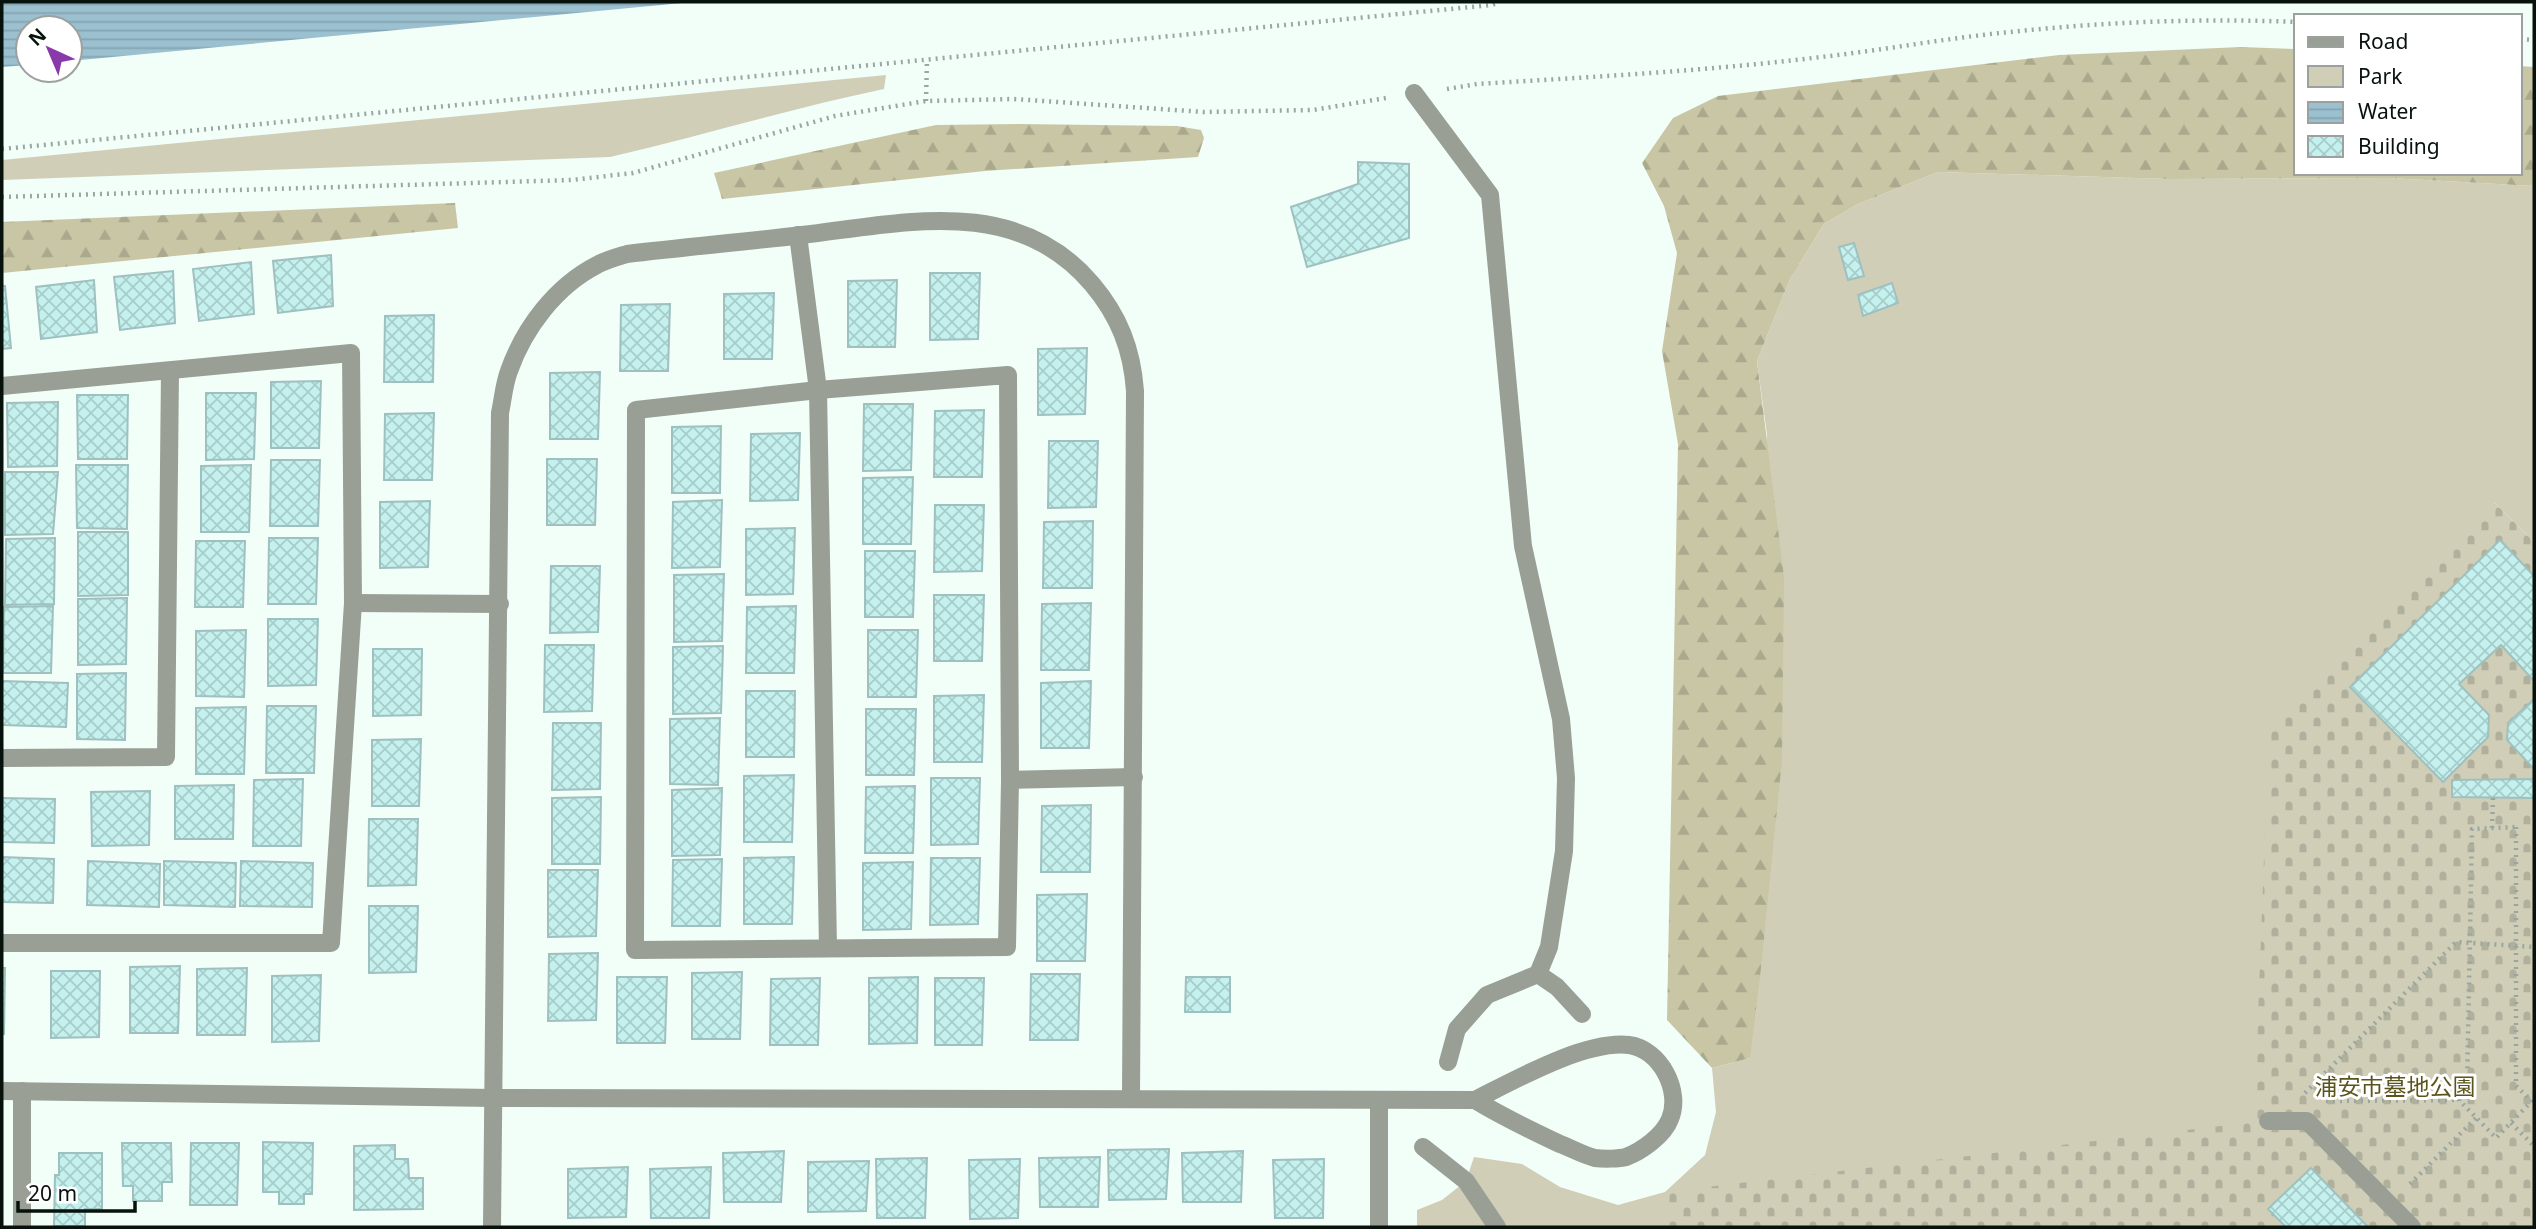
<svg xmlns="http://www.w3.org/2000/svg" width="2536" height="1229" font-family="'Noto Sans','Noto Sans JP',sans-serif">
  <defs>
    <pattern id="forest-firs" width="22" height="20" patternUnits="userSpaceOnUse" patternTransform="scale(1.75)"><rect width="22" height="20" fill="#c9c6a5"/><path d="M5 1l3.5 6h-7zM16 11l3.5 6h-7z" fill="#aba98d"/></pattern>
    <pattern id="cemetery-stones" width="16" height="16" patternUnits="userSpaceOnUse" patternTransform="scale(1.75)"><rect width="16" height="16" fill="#d0ceb7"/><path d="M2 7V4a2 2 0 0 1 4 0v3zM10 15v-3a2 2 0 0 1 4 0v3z" fill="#b1b09c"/></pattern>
    <pattern id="water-rules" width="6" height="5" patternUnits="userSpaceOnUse" patternTransform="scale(1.75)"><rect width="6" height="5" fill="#9bc0cf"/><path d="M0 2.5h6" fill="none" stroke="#84a4b1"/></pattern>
    <pattern id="building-cross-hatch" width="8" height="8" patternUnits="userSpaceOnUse" patternTransform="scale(1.75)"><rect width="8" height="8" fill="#c4f0ee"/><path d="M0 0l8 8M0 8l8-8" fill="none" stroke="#a7cdcb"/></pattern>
  </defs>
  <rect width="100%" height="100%" fill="#f2fef8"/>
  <!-- green -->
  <g fill="#d0ceb7">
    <path d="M 886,75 L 884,89 C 792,108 702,136 610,157 L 2,180 L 2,160 Z"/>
    <polygon points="1938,172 2169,179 2389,178 2534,186 2534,542 2495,503 2254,1139 1674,1227 1417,1227 1417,1210 1442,1200 1466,1181 1474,1157 1522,1164 1560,1187 1618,1205 1665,1192 1705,1155 1716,1112 1712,1068 1750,1058 1767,435 1757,361 1790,279 1824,224 1858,204"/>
  </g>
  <!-- forest -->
  <g fill="url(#forest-firs)">
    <polygon points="2241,47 2296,49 2296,173 2520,173 2520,66 2534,67 2534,186 2389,178 2169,179 1938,172 1858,204 1824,224 1790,279 1757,361 1784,577 1782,760 1761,968 1750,1058 1712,1068 1667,1020 1678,444 1662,351 1677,253 1664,206 1642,163 1673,118 1718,96 2059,55"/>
    <polygon points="1019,124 1177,126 1201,130 1204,138 1198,157 985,171 722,199 714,173 936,125"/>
    <polygon points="455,203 458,228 2,273 2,222"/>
  </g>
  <!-- cemetery -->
  <polygon fill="url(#cemetery-stones)" points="2495,503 2534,542 2534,1227 1664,1227 1665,1192 2254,1122 2269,726"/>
  <!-- water -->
  <polygon fill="url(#water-rules)" points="2,2 693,2 70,61 70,28 28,28 28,65 2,67"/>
  <!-- building -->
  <g fill="url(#building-cross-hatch)" stroke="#9ec1c0" stroke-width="2">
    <polygon points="1358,162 1409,164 1409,238 1307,267 1291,207 1358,184"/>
    <polygon points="1854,243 1864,276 1848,280 1839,247"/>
    <polygon points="331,255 333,306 278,313 273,261"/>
    <polygon points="251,262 254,314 199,321 193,269"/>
    <polygon points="173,271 175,323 120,330 114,277"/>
    <polygon points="930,273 980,273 978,339 930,340"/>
    <polygon points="94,280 97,332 41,339 36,287"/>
    <polygon points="897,280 895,347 848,347 848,281"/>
    <polygon points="1892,283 1898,303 1863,316 1858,295"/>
    <polygon points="2,286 5,286 11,348 2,349"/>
    <polygon points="774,293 772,359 724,359 724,294"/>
    <polygon points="670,304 668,371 620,371 621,305"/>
    <polygon points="434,315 433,382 384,382 385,316"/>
    <polygon points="1087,348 1085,414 1038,415 1038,349"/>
    <polygon points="600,372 598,439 550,439 550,373"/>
    <polygon points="321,381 319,448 271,448 271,382"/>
    <polygon points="206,393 256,393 254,459 206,460"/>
    <polygon points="77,395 128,395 127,459 78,459"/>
    <polygon points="58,402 57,466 8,467 7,403"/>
    <polygon points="864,404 913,404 911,470 863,471"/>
    <polygon points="984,410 982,477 934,477 935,411"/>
    <polygon points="434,413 432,480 384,480 385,414"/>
    <polygon points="721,426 720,493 672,493 672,427"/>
    <polygon points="800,433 798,500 750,501 751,434"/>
    <polygon points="1049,441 1098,441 1096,507 1048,508"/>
    <polygon points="547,459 597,459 595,525 547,525"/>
    <polygon points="271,460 320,460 318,526 270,526"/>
    <polygon points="76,465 128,465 127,529 77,528"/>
    <polygon points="251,465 249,532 201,532 201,466"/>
    <polygon points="5,472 58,472 53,534 5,535"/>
    <polygon points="913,477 911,544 863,544 863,478"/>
    <polygon points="722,500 720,567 672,568 673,502"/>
    <polygon points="430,501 428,567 380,568 380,502"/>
    <polygon points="935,505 984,505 982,571 934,572"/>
    <polygon points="1093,521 1092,588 1043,588 1044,522"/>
    <polygon points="795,528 793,594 746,595 746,529"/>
    <polygon points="78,532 128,532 128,595 78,596"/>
    <polygon points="55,538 54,604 5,605 6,539"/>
    <polygon points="269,538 318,538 316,604 268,604"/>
    <polygon points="2500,540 2534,576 2534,681 2501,645 2459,684 2489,715 2488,737 2443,782 2350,687"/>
    <polygon points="196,541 245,541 243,607 195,607"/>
    <polygon points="865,551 915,551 913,617 865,617"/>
    <polygon points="551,566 600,566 598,632 550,633"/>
    <polygon points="724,574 722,641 674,642 674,575"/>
    <polygon points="934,595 984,595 982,661 934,661"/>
    <polygon points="127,598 126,664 78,665 78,599"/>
    <polygon points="1091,603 1089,670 1041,670 1042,604"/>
    <polygon points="53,606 51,673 3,673 4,607"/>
    <polygon points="796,606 794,673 746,673 747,607"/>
    <polygon points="268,619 318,619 316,685 268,686"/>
    <polygon points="246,630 244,697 196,696 196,631"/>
    <polygon points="868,630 918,630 916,697 868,697"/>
    <polygon points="545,645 594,645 592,711 544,712"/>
    <polygon points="723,646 721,713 673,714 673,647"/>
    <polygon points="373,649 422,649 421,715 373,716"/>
    <polygon points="126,673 125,740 77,739 77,674"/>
    <polygon points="2,681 68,683 66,727 2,725"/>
    <polygon points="1091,681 1089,748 1041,748 1041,683"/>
    <polygon points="746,691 795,691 794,757 746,757"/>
    <polygon points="984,695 982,762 934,762 934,696"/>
    <polygon points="2534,699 2534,769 2507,740 2508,723"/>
    <polygon points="267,706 316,706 314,773 266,773"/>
    <polygon points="246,707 244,774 196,774 196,708"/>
    <polygon points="866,709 916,709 914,775 866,775"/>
    <polygon points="720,718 718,785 670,784 670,719"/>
    <polygon points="553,723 601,723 600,789 552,790"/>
    <polygon points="421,739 419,806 372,806 372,740"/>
    <polygon points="794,775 792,842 744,842 744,776"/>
    <polygon points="931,778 980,778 978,844 931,845"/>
    <polygon points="303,779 301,846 253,846 254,780"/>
    <polygon points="2534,779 2534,798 2452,797 2452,780"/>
    <polygon points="234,785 233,839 175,839 175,786"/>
    <polygon points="915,786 913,853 865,853 866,787"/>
    <polygon points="722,788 720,855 672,856 672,790"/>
    <polygon points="150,791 149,845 92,846 91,792"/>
    <polygon points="601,797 600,864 552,864 552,798"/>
    <polygon points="2,798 55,799 54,843 2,842"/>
    <polygon points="1091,805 1090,872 1041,872 1042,806"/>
    <polygon points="369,819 418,819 416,885 368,886"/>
    <polygon points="2,857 54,859 53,903 2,902"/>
    <polygon points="794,857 792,924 744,924 744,858"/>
    <polygon points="931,858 980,858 978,924 930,925"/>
    <polygon points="722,859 720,926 672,926 673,860"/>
    <polygon points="88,861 160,864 159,907 87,905"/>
    <polygon points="164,861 236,863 235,907 164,905"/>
    <polygon points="241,861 313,863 312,907 240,906"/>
    <polygon points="913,862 911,929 863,930 863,863"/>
    <polygon points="548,870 598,870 596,936 548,937"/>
    <polygon points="1087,894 1085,961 1037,961 1037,895"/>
    <polygon points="369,906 418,906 416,972 369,973"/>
    <polygon points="598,953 596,1020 548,1021 549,954"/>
    <polygon points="180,966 178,1033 130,1033 130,967"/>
    <polygon points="2,968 5,968 4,1034 2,1034"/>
    <polygon points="247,968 245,1035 197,1035 197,969"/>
    <polygon points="51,971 100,971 99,1037 51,1038"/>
    <polygon points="742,972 740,1039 692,1039 692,973"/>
    <polygon points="1031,974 1080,974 1078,1040 1030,1040"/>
    <polygon points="321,975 319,1041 272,1042 272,976"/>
    <polygon points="617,977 667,977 665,1043 617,1043"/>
    <polygon points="918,977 917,1043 869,1044 869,978"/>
    <polygon points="1186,977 1230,977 1230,1012 1185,1012"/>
    <polygon points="820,978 818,1045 770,1045 771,979"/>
    <polygon points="935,978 984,978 982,1045 935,1045"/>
    <polygon points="263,1142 313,1143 312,1194 304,1194 304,1204 279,1204 279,1192 263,1192"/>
    <polygon points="122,1143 171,1143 172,1182 162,1182 162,1201 133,1201 133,1186 123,1186"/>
    <polygon points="191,1143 239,1143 237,1205 190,1205"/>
    <polygon points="395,1145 395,1159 408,1159 409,1178 423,1178 423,1209 354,1210 354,1146"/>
    <polygon points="1169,1149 1166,1199 1109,1200 1108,1150"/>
    <polygon points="784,1151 781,1202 724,1202 723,1153"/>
    <polygon points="1243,1151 1241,1202 1183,1202 1182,1153"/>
    <polygon points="59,1153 102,1153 102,1209 85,1209 85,1226 54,1226 55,1175 59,1175"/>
    <polygon points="1100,1157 1098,1207 1040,1207 1039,1158"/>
    <polygon points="927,1158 925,1218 877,1218 876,1159"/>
    <polygon points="1020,1159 1018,1218 970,1219 969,1160"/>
    <polygon points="1324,1159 1323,1218 1275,1218 1273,1160"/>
    <polygon points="869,1161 866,1211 808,1212 808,1162"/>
    <polygon points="628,1167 626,1217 568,1218 568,1169"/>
    <polygon points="711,1167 709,1218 651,1218 650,1169"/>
    <polygon points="2311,1168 2368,1227 2286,1227 2268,1209"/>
  </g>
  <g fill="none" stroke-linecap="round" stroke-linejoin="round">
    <!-- path -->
    <g stroke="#9aa6a0" stroke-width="4.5" stroke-dasharray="2 5" stroke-linecap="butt">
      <polyline points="2520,39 2534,40"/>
      <path d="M 1447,89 L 1477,84 C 1591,77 1706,71 1821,57 C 1884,50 1947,38 2010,32 C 2105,22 2200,18 2296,22"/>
      <polyline points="926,101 927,60"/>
      <polyline points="2,149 1492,5 1499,2"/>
      <polyline points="2,197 572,180 633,173 835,116 926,101 1014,99 1204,112 1313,110 1386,98"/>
      <polygon points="2516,827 2516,1086 2532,1101 2496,1138 2459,1100 2467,1090 2472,829"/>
      <polyline points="2492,828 2493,798"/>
      <polyline points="2305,1093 2456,942 2534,947"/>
      <polyline points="2326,1101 2459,1100"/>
      <polyline points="2511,1123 2534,1146"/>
      <polyline points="2410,1184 2476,1118"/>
    </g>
    <!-- minor -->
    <g stroke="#999f95" stroke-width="18">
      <polyline points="1414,93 1490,195 1523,546 1561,719 1566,778 1564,851 1549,947 1538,974 1487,995 1457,1029 1448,1062"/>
      <polyline points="798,235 818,390 828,948"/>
      <polygon points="1008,375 1010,780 1007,947 635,950 636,410 818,390"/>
      <polyline points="2,386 351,353 353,603 331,943 2,943"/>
      <polyline points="353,603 500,604"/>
      <polyline points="2,758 166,757 170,371"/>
      <polyline points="1010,780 1134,777"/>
      <polyline points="1538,974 1557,987 1582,1014"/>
      <path d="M 2,1091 L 493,1098 L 1475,1100 C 1515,1080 1585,1040 1629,1045 C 1660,1049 1682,1091 1670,1119 C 1664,1135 1642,1151 1626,1157 C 1619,1159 1603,1159 1595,1158 C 1583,1155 1571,1148 1560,1144 C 1530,1130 1503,1117 1475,1100"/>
      <polyline points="2268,1121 2307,1121 2412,1227"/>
      <polyline points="1423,1147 1466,1181 1497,1227"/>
      <polyline points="22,1227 22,1091"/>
      <path d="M 492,1227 L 500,413 C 503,399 504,384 509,371 C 524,328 556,286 597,265 C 606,260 617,257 627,254 C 685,247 744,242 802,235 C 904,223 1016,194 1092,284 C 1119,316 1132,349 1135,391 L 1131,1098"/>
      <polyline points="1379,1227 1379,1101"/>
    </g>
  </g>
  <g text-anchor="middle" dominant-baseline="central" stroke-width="6" stroke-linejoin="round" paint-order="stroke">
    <!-- park labels -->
    <g font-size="23" fill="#5b551d" stroke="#fff">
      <text x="2395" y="1086">浦安市墓地公園</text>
    </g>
  </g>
  <!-- border -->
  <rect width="2536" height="1229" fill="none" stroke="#08120d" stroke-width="7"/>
  <!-- legend -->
  <rect x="2294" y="14" width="228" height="161" fill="#ffffff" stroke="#9ca09e" stroke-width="2"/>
  <rect x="2308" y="37" width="35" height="10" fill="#999f95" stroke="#9ca09e" stroke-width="2"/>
  <text x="2358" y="49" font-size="21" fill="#08120d">Road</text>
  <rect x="2308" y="66" width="35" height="21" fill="#d0ceb7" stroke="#9ca09e" stroke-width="2"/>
  <text x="2358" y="84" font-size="21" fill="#08120d">Park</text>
  <rect x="2308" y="102" width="35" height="21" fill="url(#water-rules)" stroke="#9ca09e" stroke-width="2"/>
  <text x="2358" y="119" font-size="21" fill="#08120d">Water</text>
  <rect x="2308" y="136" width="35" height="21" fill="url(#building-cross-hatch)" stroke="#9ca09e" stroke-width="2"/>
  <text x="2358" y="154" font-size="21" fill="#08120d">Building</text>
  <!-- north arrow -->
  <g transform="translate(49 49) rotate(316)"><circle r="33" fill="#ffffff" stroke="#9ca09e" stroke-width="2"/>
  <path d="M0-5L12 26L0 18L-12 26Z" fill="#8939a9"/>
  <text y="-10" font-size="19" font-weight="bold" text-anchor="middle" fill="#08120d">N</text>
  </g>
  <!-- scale -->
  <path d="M18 1201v10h117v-10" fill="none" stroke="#08120d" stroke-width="3.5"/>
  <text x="28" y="1201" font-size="21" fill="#08120d" stroke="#ffffff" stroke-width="5" paint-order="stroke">20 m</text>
</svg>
